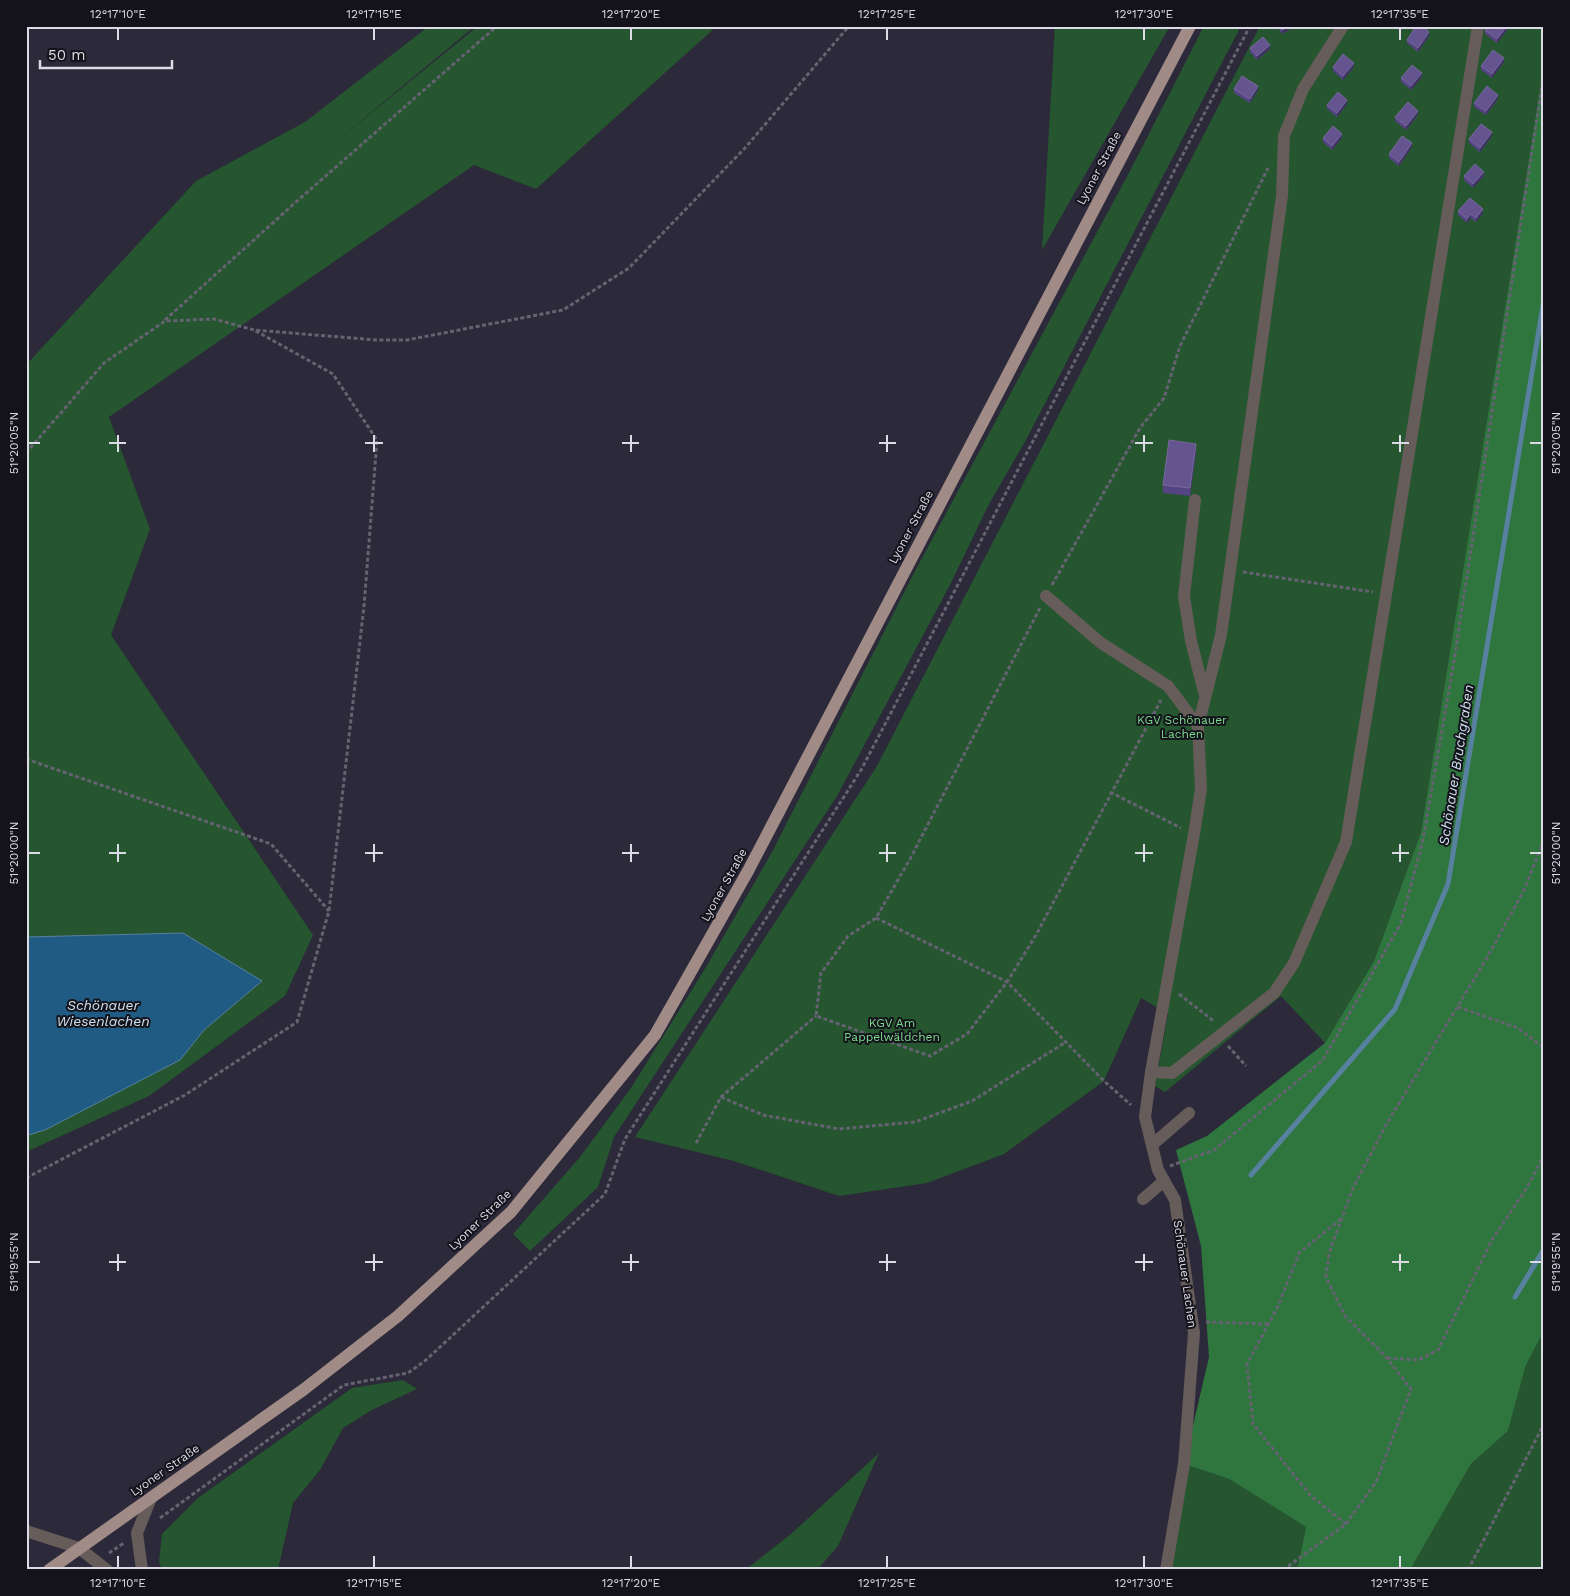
<svg xmlns="http://www.w3.org/2000/svg" width="1570" height="1596" font-family="'Work Sans',sans-serif">
  <rect width="100%" height="100%" fill="#2c293a"/>
  <!-- green -->
  <g fill="#25562f">
    <polygon points="429,26 475,26 333,144 478,26 717,26 536,189 474,165 109,417 150,529 111,635 313,935 285,996 149,1096 26,1152 26,1136 47,1129 180,1060 204,1030 262,981 183,933 26,937 26,365 196,181 305,122"/>
    <polygon points="1055,26 1170,26 1042,250"/>
    <polygon points="1204,26 1241,26 1026,440 989,504 950,585 837,796 614,1137 598,1187 530,1251 513,1234 580,1157 631,1088 706,967 772,852 914,573 1131,169"/>
    <polygon points="1260,26 1544,26 1544,65 1421,832 1374,961 1325,1043 1281,996 1165,1092 1155,1086 1168,1014 1141,998 1104,1081 1004,1154 927,1183 839,1196 734,1161 635,1137 877,766"/>
    <polygon points="1544,1331 1544,1570 1410,1570 1471,1464 1508,1431 1526,1365"/>
    <polygon points="403,1380 417,1389 372,1410 343,1428 320,1470 293,1503 278,1570 162,1570 159,1561 162,1534 198,1498 352,1388"/>
    <polygon points="879,1453 838,1546 817,1570 745,1570 791,1534"/>
    <polygon points="1184,1464 1229,1479 1306,1527 1297,1570 1166,1570"/>
  </g>
  <!-- forest -->
  <polygon fill="#2e753e" points="1544,65 1544,1331 1526,1365 1508,1431 1471,1464 1410,1570 1297,1570 1306,1527 1229,1479 1184,1464 1209,1357 1201,1246 1176,1150 1207,1136 1325,1043 1374,961 1421,832"/>
  <!-- water -->
  <polygon fill="#1f5b83" stroke="#5881a0" points="183,933 262,981 204,1030 180,1060 47,1129 26,1136 26,937"/>
  <g fill="none" stroke-linecap="round" stroke-linejoin="round">
    <!-- stream -->
    <g stroke="#5881a0" stroke-width="5">
      <polyline points="1251,1175 1395,1009 1448,884 1544,299"/>
      <polyline points="1515,1297 1544,1249"/>
    </g>
    <!-- path -->
    <g stroke="#656271" stroke-width="3" stroke-dasharray="4 2.5" stroke-linecap="butt">
      <polyline points="165,320 296,202 497,26"/>
      <polyline points="26,453 104,363 165,321 214,319 254,330 377,340 407,340 563,310 629,268 745,148 849,26"/>
      <polyline points="1243,572 1373,592"/>
      <polyline points="1052,585 1140,428 1164,398 1180,346 1268,168"/>
      <polyline points="1040,608 910,859 876,918 848,936 821,973 816,1016 930,1056 967,1034 1007,982 1036,935 1161,700"/>
      <polyline points="26,759 271,844 329,911"/>
      <polyline points="1110,792 1181,828"/>
      <polyline points="876,918 1007,982 1104,1081 1131,1105"/>
      <polyline points="1179,994 1215,1022"/>
      <polyline points="1458,1007 1518,1028 1544,1048"/>
      <polyline points="1228,1046 1246,1066"/>
      <polyline points="721,1097 763,1115 839,1129 915,1122 972,1101 1066,1042"/>
      <polyline points="696,1143 721,1097 816,1016"/>
      <polyline points="1170,1166 1214,1150 1323,1060 1401,923 1423,840 1454,661 1544,72"/>
      <polyline points="26,1178 185,1095 297,1022 329,911 364,606 377,440 333,374 254,330"/>
      <polyline points="1341,1219 1299,1253 1278,1306 1247,1364 1253,1424 1311,1496 1346,1524"/>
      <polyline points="1206,1322 1268,1324"/>
      <polyline points="1387,1358 1418,1360 1438,1350 1493,1238 1526,1189 1544,1155"/>
      <polyline points="160,1518 344,1385 408,1373 426,1360 605,1194 625,1139 861,770 1250,26"/>
      <polyline points="109,1553 124,1543"/>
      <polyline points="1283,1570 1346,1524 1376,1482 1411,1389 1386,1357 1345,1316 1326,1277 1329,1253 1353,1188 1386,1125 1488,956 1524,890 1544,840"/>
      <polyline points="1468,1570 1544,1424"/>
    </g>
    <!-- minor -->
    <g stroke="#665c59" stroke-width="12">
      <polyline points="1195,500 1184,596 1191,641 1204,692"/>
      <polyline points="1046,596 1101,643 1168,686 1198,726"/>
      <polyline points="1151,1072 1172,1073 1274,993 1294,963 1346,842 1478,26"/>
      <polyline points="1152,1145 1189,1113"/>
      <polyline points="1143,1199 1164,1181"/>
      <polyline points="26,1531 79,1548 107,1570"/>
      <polyline points="142,1570 137,1533 151,1498"/>
      <polyline points="1166,1570 1184,1464 1194,1333 1175,1200 1158,1170 1145,1117 1151,1072 1194,834 1201,789 1198,726 1221,635 1282,196 1284,136 1303,89 1343,26"/>
    </g>
    <!-- major -->
    <polyline stroke="#a08b86" stroke-width="12" points="49,1570 303,1390 398,1316 511,1212 655,1035 748,871 1190,26"/>
  </g>
  <!-- wall -->
  <g fill="#554484">
    <polygon points="1277,26 1295,26 1282,34"/>
    <polygon points="1488,26 1510,26 1497,43 1485,34 1485,30"/>
    <polygon points="1429,36 1418,52 1407,43 1407,40"/>
    <polygon points="1250,48 1270,49 1257,60 1250,52"/>
    <polygon points="1504,62 1492,78 1481,70 1481,66"/>
    <polygon points="1333,67 1354,67 1343,80 1333,71"/>
    <polygon points="1422,77 1411,90 1401,82 1401,78"/>
    <polygon points="1234,89 1258,90 1250,103 1234,93"/>
    <polygon points="1498,99 1486,115 1474,107 1474,103"/>
    <polygon points="1347,104 1337,117 1327,109 1327,105"/>
    <polygon points="1418,115 1406,130 1395,121 1395,117"/>
    <polygon points="1492,136 1480,152 1469,143 1469,139"/>
    <polygon points="1323,138 1342,138 1332,150 1323,142"/>
    <polygon points="1412,147 1399,166 1389,158 1389,154"/>
    <polygon points="1464,176 1484,176 1473,188 1464,180"/>
    <polygon points="1458,211 1483,213 1476,222 1471,218 1467,223 1458,215"/>
    <polygon points="1196,452 1190,496 1163,493 1163,485"/>
  </g>
  <!-- shaded-wall -->
  <g fill="#3f3362">
    <polygon points="1289,26 1295,26 1282,34 1282,30"/>
    <polygon points="1507,26 1510,26 1497,43 1497,39"/>
    <polygon points="1429,32 1429,36 1418,52 1418,48"/>
    <polygon points="1270,45 1270,49 1257,60 1257,56"/>
    <polygon points="1504,58 1504,62 1492,78 1492,74"/>
    <polygon points="1354,63 1354,67 1343,80 1343,76"/>
    <polygon points="1422,73 1422,77 1411,90 1411,86"/>
    <polygon points="1258,86 1258,90 1250,103 1250,99"/>
    <polygon points="1498,95 1498,99 1486,115 1486,111"/>
    <polygon points="1347,100 1347,104 1337,117 1337,113"/>
    <polygon points="1418,111 1418,115 1406,130 1406,126"/>
    <polygon points="1492,132 1492,136 1480,152 1480,148"/>
    <polygon points="1342,134 1342,138 1332,150 1332,146"/>
    <polygon points="1412,143 1412,147 1399,166 1399,162"/>
    <polygon points="1484,172 1484,176 1473,188 1473,184"/>
    <polygon points="1483,209 1483,213 1476,222 1476,218"/>
    <polygon points="1471,214 1471,218 1467,223 1467,219"/>
    <polygon points="1196,444 1196,452 1190,496 1190,488"/>
  </g>
  <!-- building -->
  <g fill="#64548f" stroke="#76699c">
    <polygon points="1279,26 1289,26 1282,30"/>
    <polygon points="1416,26 1422,26 1429,32 1418,48 1407,40"/>
    <polygon points="1488,26 1507,26 1497,39 1485,30"/>
    <polygon points="1263,37 1270,45 1257,56 1250,48"/>
    <polygon points="1493,50 1504,58 1492,74 1481,66"/>
    <polygon points="1343,54 1354,63 1343,76 1333,67"/>
    <polygon points="1412,65 1422,73 1411,86 1401,78"/>
    <polygon points="1242,76 1258,86 1250,99 1234,89"/>
    <polygon points="1487,86 1498,95 1486,111 1474,103"/>
    <polygon points="1338,92 1347,100 1337,113 1327,105"/>
    <polygon points="1408,102 1418,111 1406,126 1395,117"/>
    <polygon points="1481,124 1492,132 1480,148 1469,139"/>
    <polygon points="1333,126 1342,134 1332,146 1323,138"/>
    <polygon points="1402,136 1412,143 1399,162 1389,154"/>
    <polygon points="1475,164 1484,172 1473,184 1464,176"/>
    <polygon points="1470,198 1483,209 1476,218 1471,214 1467,219 1458,211"/>
    <polygon points="1169,440 1196,444 1190,488 1163,485"/>
  </g>
  <!-- ticks -->
  <path fill="none" stroke="#dcdae5" stroke-width="2" d="M 118,28 L 118,40M 374,28 L 374,40M 631,28 L 631,40M 887,28 L 887,40M 1144,28 L 1144,40M 1400,28 L 1400,40M 118,435 L 118,452M 374,435 L 374,452M 631,435 L 631,452M 887,435 L 887,452M 1144,435 L 1144,452M 1400,435 L 1400,452M 28,443 L 40,443M 109,443 L 126,443M 365,443 L 383,443M 622,443 L 639,443M 879,443 L 896,443M 1135,443 L 1153,443M 1392,443 L 1409,443M 1530,443 L 1542,443M 118,844 L 118,862M 374,844 L 374,862M 631,844 L 631,862M 887,844 L 887,862M 1144,844 L 1144,862M 1400,844 L 1400,862M 28,853 L 40,853M 109,853 L 126,853M 365,853 L 383,853M 622,853 L 639,853M 879,853 L 896,853M 1135,853 L 1153,853M 1392,853 L 1409,853M 1530,853 L 1542,853M 118,1254 L 118,1271M 374,1254 L 374,1271M 631,1254 L 631,1271M 887,1254 L 887,1271M 1144,1254 L 1144,1271M 1400,1254 L 1400,1271M 28,1262 L 40,1262M 109,1262 L 126,1262M 365,1262 L 383,1262M 622,1262 L 639,1262M 879,1262 L 896,1262M 1135,1262 L 1153,1262M 1392,1262 L 1409,1262M 1530,1262 L 1542,1262M 118,1556 L 118,1568M 374,1556 L 374,1568M 631,1556 L 631,1568M 887,1556 L 887,1568M 1144,1556 L 1144,1568M 1400,1556 L 1400,1568"/>
  <g text-anchor="middle" dominant-baseline="central" stroke-width="4" stroke-linejoin="round" paint-order="stroke">
    <!-- street labels -->
    <g font-size="12" fill="#dcdae5" stroke="#14131b">
      <text transform="translate(1099 168) rotate(-62)">Lyoner Straße</text>
      <text transform="translate(911 527) rotate(-62)">Lyoner Straße</text>
      <text transform="translate(724 885) rotate(-61)">Lyoner Straße</text>
      <text transform="translate(480 1220) rotate(-44)">Lyoner Straße</text>
      <text transform="translate(1185 1274) rotate(82)">Schönauer Lachen</text>
      <text transform="translate(165 1470) rotate(-35)">Lyoner Straße</text>
    </g>
    <!-- park labels -->
    <g font-size="12" fill="#7bda8c" stroke="#14131b">
      <text x="1182" y="720">KGV Schönauer<tspan x="1182" dy="14">Lachen</tspan></text>
      <text x="892" y="1023">KGV Am<tspan x="892" dy="14">Pappelwäldchen</tspan></text>
    </g>
    <!-- water labels -->
    <g font-size="14" font-style="italic" fill="#cee1ef" stroke="#14131b">
      <text transform="translate(1456 765) rotate(-81)">Schönauer Bruchgraben</text>
      <text x="103" y="1005">Schönauer<tspan x="103" dy="16">Wiesenlachen</tspan></text>
    </g>
  </g>
  <!-- border -->
  <rect width="1570" height="1596" fill="none" stroke="#14131b" stroke-width="55"/>
  <!-- scale -->
  <path d="M40 60v8h132v-8" fill="none" stroke="#dcdae5" stroke-width="2.5"/>
  <text x="48" y="60" font-size="15" fill="#dcdae5" stroke="#14131b" stroke-width="4" paint-order="stroke">50 m</text>
  <rect x="28" y="28" width="1514" height="1540" fill="none" stroke="#dcdae5" stroke-width="2"/>
  <g font-size="12" text-anchor="middle" fill="#dcdae5">
    <text x="118" y="18">12°17'10"E</text>
    <text x="374" y="18">12°17'15"E</text>
    <text x="631" y="18">12°17'20"E</text>
    <text x="887" y="18">12°17'25"E</text>
    <text x="1144" y="18">12°17'30"E</text>
    <text x="1400" y="18">12°17'35"E</text>
    <text transform="translate(14 443) rotate(-90)" y="4">51°20'05"N</text>
    <text transform="translate(1556 443) rotate(-90)" y="4">51°20'05"N</text>
    <text transform="translate(14 853) rotate(-90)" y="4">51°20'00"N</text>
    <text transform="translate(1556 853) rotate(-90)" y="4">51°20'00"N</text>
    <text transform="translate(14 1262) rotate(-90)" y="4">51°19'55"N</text>
    <text transform="translate(1556 1262) rotate(-90)" y="4">51°19'55"N</text>
    <text x="118" y="1587">12°17'10"E</text>
    <text x="374" y="1587">12°17'15"E</text>
    <text x="631" y="1587">12°17'20"E</text>
    <text x="887" y="1587">12°17'25"E</text>
    <text x="1144" y="1587">12°17'30"E</text>
    <text x="1400" y="1587">12°17'35"E</text>
  </g>
</svg>
